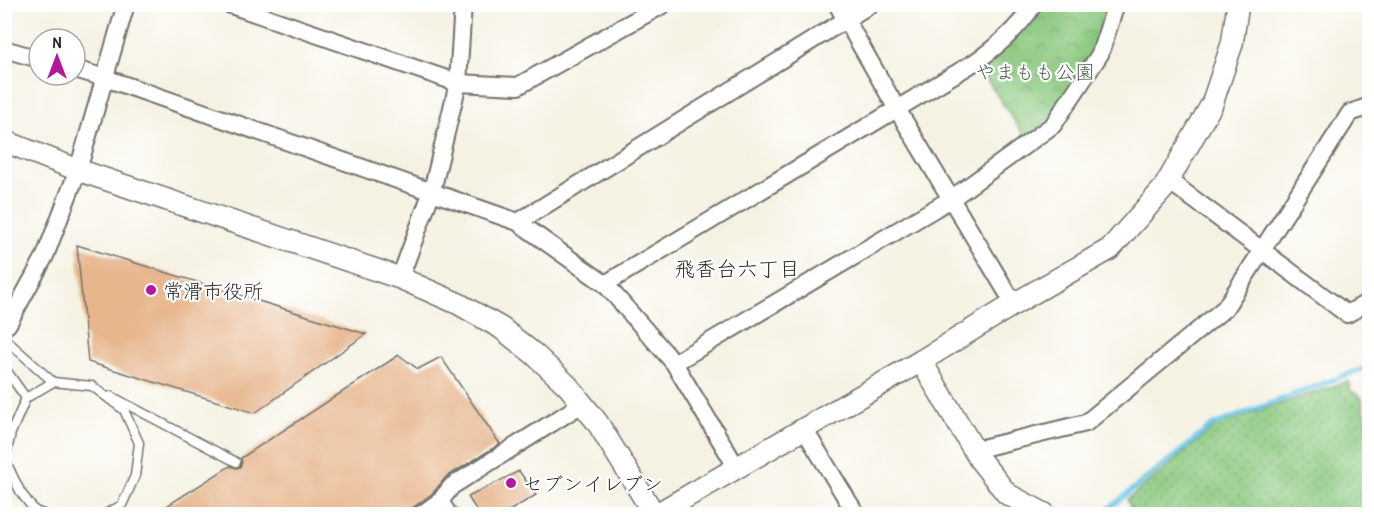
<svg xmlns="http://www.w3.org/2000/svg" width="1374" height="519" font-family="'Patrick Hand','Klee One',sans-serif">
  <defs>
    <pattern id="grass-dots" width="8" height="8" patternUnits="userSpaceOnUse" patternTransform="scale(1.5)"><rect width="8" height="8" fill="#8ac87e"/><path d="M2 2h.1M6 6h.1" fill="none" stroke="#71a367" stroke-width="1.8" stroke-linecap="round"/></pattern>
    <pattern id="park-crowns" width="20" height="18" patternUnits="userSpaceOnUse" patternTransform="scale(1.5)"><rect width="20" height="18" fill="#8ac87e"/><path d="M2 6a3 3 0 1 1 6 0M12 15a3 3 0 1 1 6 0" fill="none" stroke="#71a367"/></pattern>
  </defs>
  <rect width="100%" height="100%" fill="#fff"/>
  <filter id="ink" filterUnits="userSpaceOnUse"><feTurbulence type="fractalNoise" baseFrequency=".0167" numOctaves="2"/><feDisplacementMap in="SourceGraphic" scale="12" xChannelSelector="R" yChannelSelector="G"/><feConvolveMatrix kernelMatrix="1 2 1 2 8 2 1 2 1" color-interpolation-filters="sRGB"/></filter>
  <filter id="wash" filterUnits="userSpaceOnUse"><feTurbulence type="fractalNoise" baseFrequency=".008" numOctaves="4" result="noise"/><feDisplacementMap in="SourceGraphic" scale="24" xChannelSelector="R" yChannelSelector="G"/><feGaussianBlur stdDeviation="1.35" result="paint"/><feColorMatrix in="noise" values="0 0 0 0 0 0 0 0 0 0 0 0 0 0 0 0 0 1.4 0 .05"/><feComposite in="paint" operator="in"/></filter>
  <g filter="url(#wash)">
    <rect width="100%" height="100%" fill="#f5f2e3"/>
    <!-- grass -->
    <polygon fill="url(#grass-dots)" stroke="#5a7a54" stroke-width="1.5" points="1348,381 1351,391 1361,397 1369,430 1369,514 1303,514 1302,511 1292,510 1287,514 1134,514 1127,500 1217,425"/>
    <!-- park -->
    <polygon fill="url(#park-crowns)" stroke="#5a7a54" stroke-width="1.5" points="1034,5 1116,5 1100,54 1029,143 975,62"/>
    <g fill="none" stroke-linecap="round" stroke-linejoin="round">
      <!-- stream -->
      <polyline stroke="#69c4e7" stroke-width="5" points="1102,514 1213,425 1370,366"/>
    </g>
    <g id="blocks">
      <!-- building -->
      <g fill="#e7b68d">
        <polygon points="77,245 366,334 255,413 88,362"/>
        <polygon points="399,355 418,369 441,357 500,444 446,477 433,493 404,514 154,514 230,466 236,468 240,467 242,462 241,458"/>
        <polygon points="519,471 536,495 504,514 479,514 468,497"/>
      </g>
    </g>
  </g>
  <g filter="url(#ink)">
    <use href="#blocks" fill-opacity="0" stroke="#72716b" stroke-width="1.5"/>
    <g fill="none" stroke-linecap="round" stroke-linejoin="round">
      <defs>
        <g id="service">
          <polyline points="4,338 53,382"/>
          <polyline points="4,367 26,398"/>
          <polyline points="111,396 236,462"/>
          <polyline points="43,514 35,511 21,493 5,460 11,433 26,398 53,382 92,386 124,410 139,443 135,476 122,505 105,514"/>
        </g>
        <g id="minor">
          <polyline points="228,4 458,83 518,86 664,4"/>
          <polyline points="837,4 897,109 1014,304"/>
          <polyline points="4,49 39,59"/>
          <polyline points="75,69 105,78 518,222 605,284 674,363 737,468"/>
          <polyline points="1168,180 1347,314 1365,304 1370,297"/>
          <polyline points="518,222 871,4"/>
          <polyline points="400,278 432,191 458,83 463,4"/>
          <path d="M 605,284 L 975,62 C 998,46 1019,28 1034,4"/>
          <polyline points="4,327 8,324 45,256 78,170 126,4"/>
          <polyline points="674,363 951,199 1053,125 1100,54 1116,4"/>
          <polyline points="804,429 856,514"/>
          <polyline points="976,454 986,447 1086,423 1225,308 1350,113 1370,106"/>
          <polyline points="440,501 452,486 582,404"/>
          <polyline points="422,514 440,501 448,514"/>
        </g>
        <g id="tertiary">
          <polyline points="4,141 78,170 400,278 459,304 501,328 534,354 568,386 597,422 654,514"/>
          <polyline points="921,361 980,460 1007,494 1045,514"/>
          <polyline points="657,514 921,361 1014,304 1110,249 1164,188 1212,104 1232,44 1238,4"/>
        </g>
      </defs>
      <!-- service casing -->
      <use href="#service" stroke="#72716b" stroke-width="11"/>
      <!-- minor casing -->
      <use href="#minor" stroke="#72716b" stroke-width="20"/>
      <!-- tertiary casing -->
      <use href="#tertiary" stroke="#72716b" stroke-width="24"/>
      <!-- service -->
      <use href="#service" stroke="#fff" stroke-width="8"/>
      <!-- minor -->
      <use href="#minor" stroke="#fff" stroke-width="16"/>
      <!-- tertiary -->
      <use href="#tertiary" stroke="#fff" stroke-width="21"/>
    </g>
  </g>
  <!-- markers -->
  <g fill="#b5179e" stroke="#fff" stroke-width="2">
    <circle cx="151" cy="290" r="6"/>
    <circle cx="511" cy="483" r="6"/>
  </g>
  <g text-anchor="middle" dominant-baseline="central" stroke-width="4.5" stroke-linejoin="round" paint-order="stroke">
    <!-- park labels -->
    <g font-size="20" fill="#4c6248" stroke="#fff">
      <text x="1035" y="71">やまもも公園</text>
    </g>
    <!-- poi labels -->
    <g font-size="20" fill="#2b2b2b" stroke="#fff" text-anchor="start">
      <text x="163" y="290">常滑市役所</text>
      <text x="523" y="483">セブンイレブン</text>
    </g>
    <!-- neighbourhood labels -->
    <g font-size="21" fill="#2b2b2b" stroke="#fff">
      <text x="737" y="268">飛香台六丁目</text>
    </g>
  </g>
  <!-- margin -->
  <rect width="1374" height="519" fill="none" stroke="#fff" stroke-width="24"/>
  <!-- north arrow -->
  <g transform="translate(57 57)"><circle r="28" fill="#ffffff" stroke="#aaaaaa" stroke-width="1.5"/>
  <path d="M0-4.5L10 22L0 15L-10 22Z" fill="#b5179e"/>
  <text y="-9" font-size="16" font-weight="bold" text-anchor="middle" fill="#2b2b2b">N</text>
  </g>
</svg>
